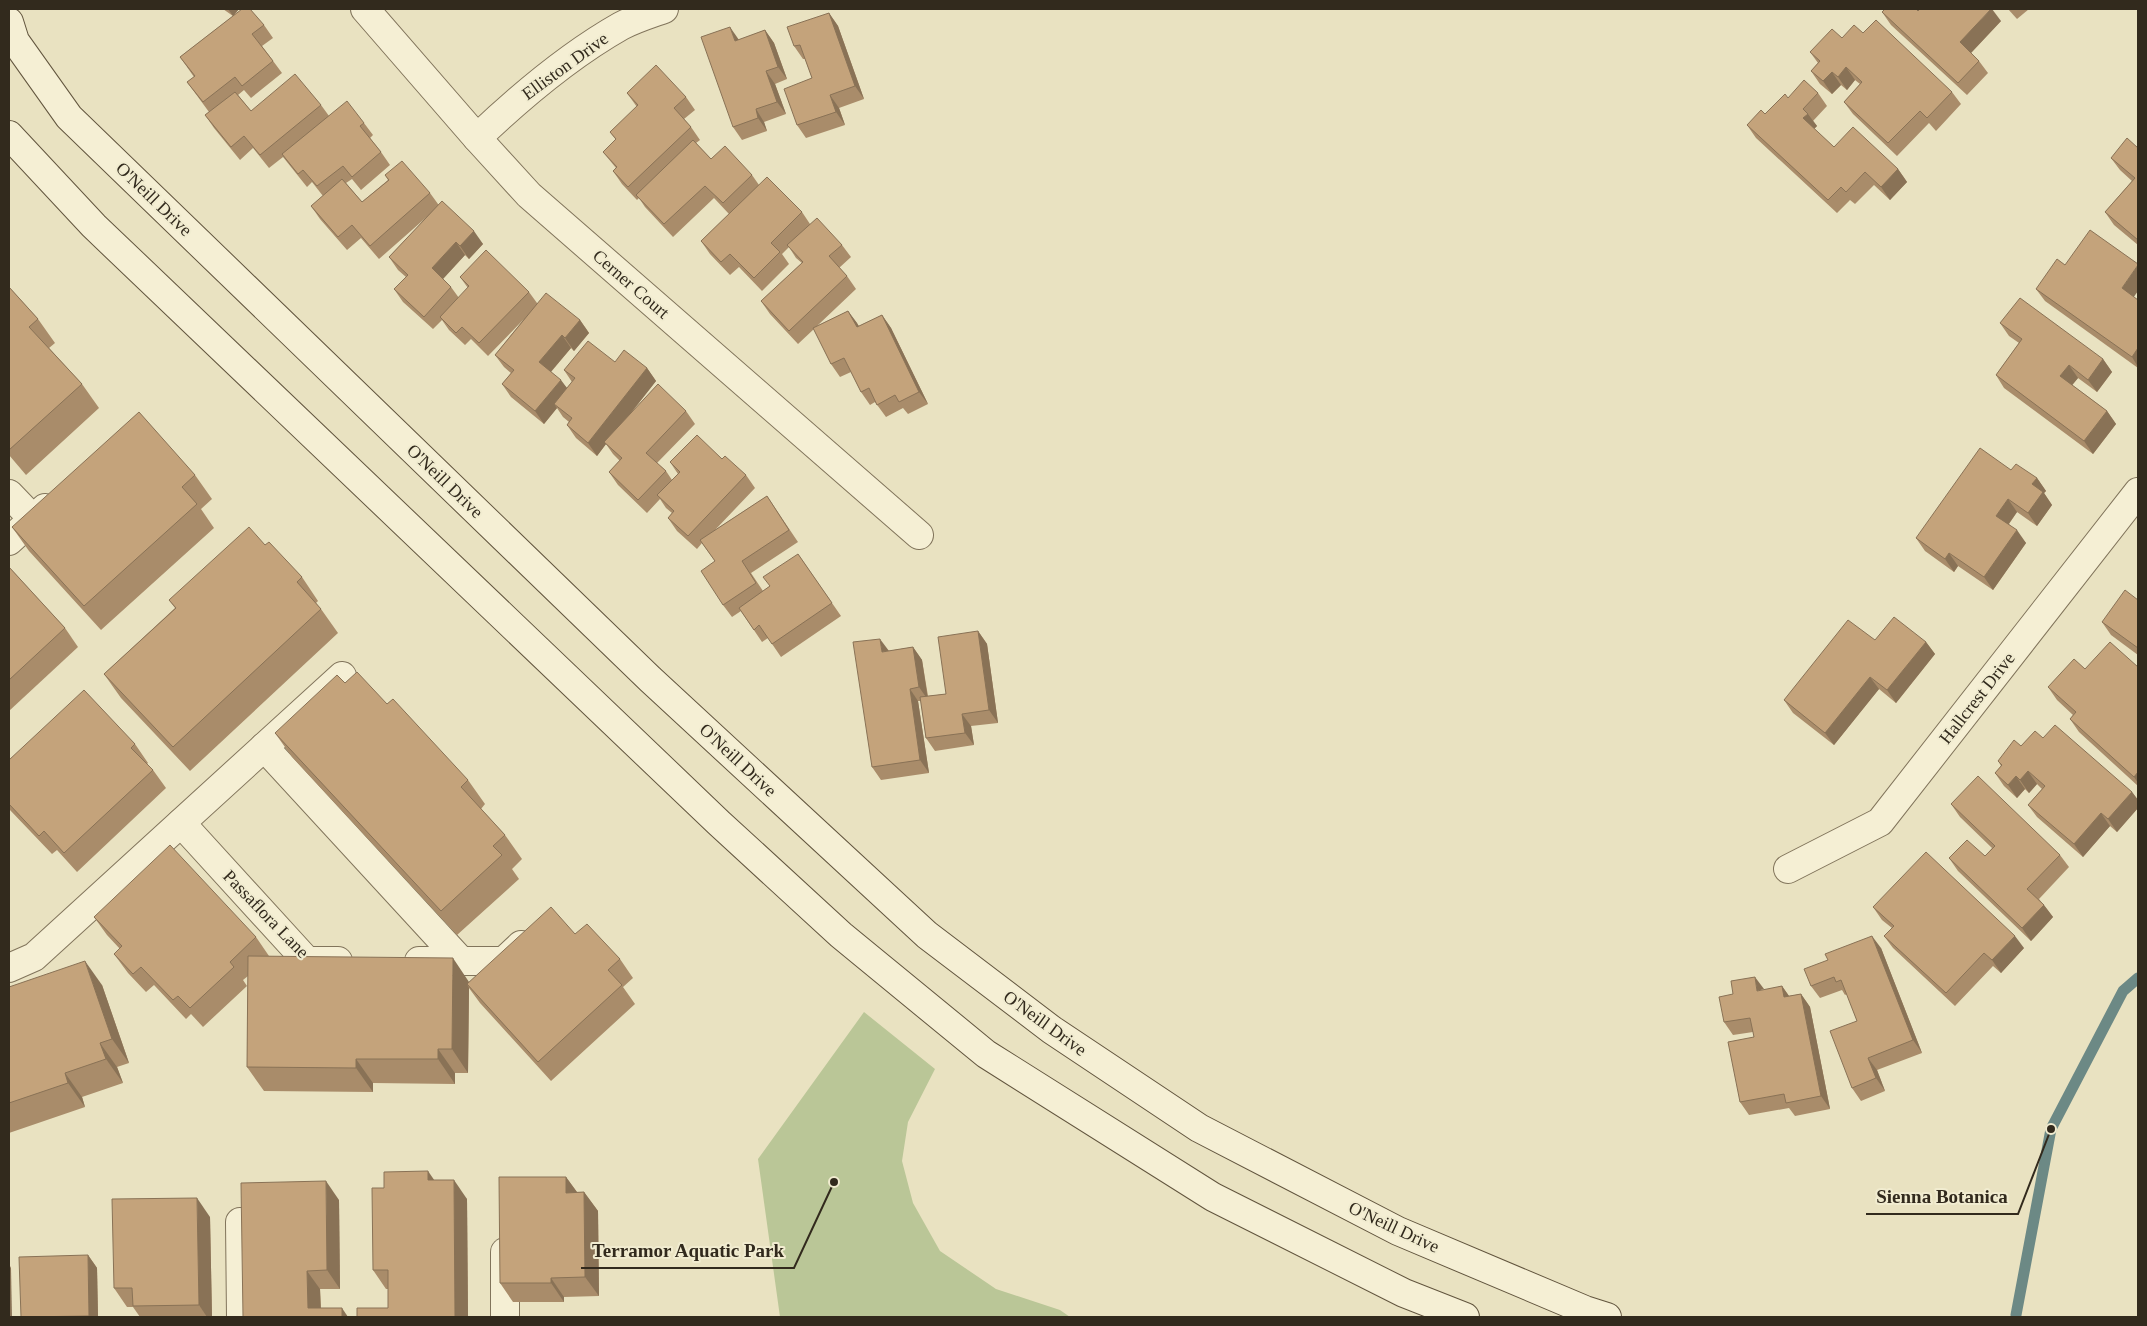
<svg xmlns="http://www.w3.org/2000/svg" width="2147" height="1326" font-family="Georgia,serif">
  <rect width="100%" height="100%" fill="#e9e2c1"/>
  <!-- green -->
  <polygon fill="#bac697" points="864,1012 935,1069 908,1122 902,1161 913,1203 940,1251 996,1289 1060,1310 1070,1317 780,1317 758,1159"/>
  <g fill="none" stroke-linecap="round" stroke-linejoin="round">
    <!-- stream -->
    <polyline stroke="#6c8985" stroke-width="11" points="2016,1315 2051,1129 2123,991 2138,978"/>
    <defs>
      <g id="minor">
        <polyline points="365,9 477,138 529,195 919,535"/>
        <path d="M 477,138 C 521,96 568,56 621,26 C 634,19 650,14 664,9"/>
        <polyline points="9,494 33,519"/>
        <polyline points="9,541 45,508"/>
        <polyline points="264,747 461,961"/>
        <polyline points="181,823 307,961 338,961"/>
        <polyline points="1788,869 1880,822 2138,492"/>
        <polyline points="419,961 504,961 521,945"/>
        <polyline points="9,968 34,957 342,676"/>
        <polyline points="240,1222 241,1317"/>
        <polyline points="505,1252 505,1317"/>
      </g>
      <g id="secondary">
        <polyline points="9,22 15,41 69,117 650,679 927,935 1052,1030 1199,1128 1398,1231 1585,1310 1607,1317"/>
        <polyline points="9,135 94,226 719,823 841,935 986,1054 1213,1197 1404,1293 1465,1317"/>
      </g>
    </defs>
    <!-- minor casing -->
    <use href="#minor" stroke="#81745b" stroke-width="30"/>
    <!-- secondary casing -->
    <use href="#secondary" stroke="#62553e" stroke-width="30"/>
    <!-- minor -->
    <use href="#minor" stroke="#f5efd4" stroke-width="28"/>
    <!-- secondary -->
    <use href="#secondary" stroke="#f5efd4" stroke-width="28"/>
  </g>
  <!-- wall -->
  <g fill="#a98c6a">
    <polygon points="223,9 239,9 235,14 264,25 273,38 262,46 282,73 251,98 244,90 238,95 251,111 321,105 329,116 364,123 373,135 370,138 381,152 390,165 361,190 352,179 346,183 362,202 388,180 385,175 430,193 438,204 483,244 469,259 465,255 443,279 451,287 459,298 468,288 460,277 529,292 537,303 580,320 589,333 574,351 571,348 551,372 567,388 572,382 564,370 615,362 647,368 656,381 629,416 686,411 695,424 657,463 666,471 672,480 678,474 670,462 722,459 746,475 755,488 715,530 767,496 798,542 751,573 763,591 770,586 798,554 841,616 781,657 768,638 762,642 741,611 732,617 723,605 715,561 702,543 697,549 677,531 668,518 672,513 666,508 660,499 647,513 618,485 609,472 620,461 613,454 606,444 597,456 576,438 567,425 569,422 563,417 557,408 544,424 511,397 502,384 511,373 504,367 495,355 524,319 488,356 471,339 465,345 449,330 442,320 433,329 403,302 394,289 406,277 398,270 389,257 429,215 379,259 361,238 347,250 320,219 311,206 323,196 312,182 307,187 283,157 269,168 253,148 240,160 214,128 205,115 209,112 187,82 194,77 180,57 233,16"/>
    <polygon points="2008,9 2029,9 2017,19"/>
    <polygon points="1882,12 2001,21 1971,53 1979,61 1988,73 1967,95 1891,25"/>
    <polygon points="829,13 838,26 864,99 839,108 845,125 806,138 797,125 812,78 805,59 803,59 794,46"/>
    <polygon points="765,30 774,43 787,79 775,84 786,114 764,122 767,131 742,140 733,127 739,40"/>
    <polygon points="1863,33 1952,92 1961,104 1936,131 1929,123 1897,156 1853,114 1844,102 1860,84 1855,80 1847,90 1841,85 1832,94 1820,84 1811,71 1818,63 1810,52 1842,38"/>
    <polygon points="627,93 686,97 695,110 684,119 691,127 700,140 696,143 711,159 752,175 759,185 802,212 810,224 842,245 851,257 839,268 847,276 856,289 817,326 848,311 859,326 882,315 891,328 928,404 908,414 903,408 886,417 875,402 870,405 861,392 851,372 840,377 831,364 814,329 798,344 770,314 761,301 802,263 796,258 789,247 782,254 789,264 762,291 739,267 730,275 710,254 701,241 729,214 714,198 673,237 645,207 639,198 637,200 622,184 613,171 616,168 603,152 616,140 610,132 637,107"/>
    <polygon points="1818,93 1827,106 1813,121 1817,126 1814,129 1834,147 1898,169 1907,182 1890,200 1874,185 1855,204 1850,200 1837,213 1756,138 1747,125 1765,114"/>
    <polygon points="2138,148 2138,245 2114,225 2105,212 2132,181 2120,170 2111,158"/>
    <polygon points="2065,265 2134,297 2138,300 2138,368 2045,301 2036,289"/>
    <polygon points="9,287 38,319 55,343 49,348 82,384 99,408 26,475 9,455"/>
    <polygon points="2000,323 2103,359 2112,372 2097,392 2078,378 2072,385 2107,411 2116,424 2093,454 2004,388 1996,375 2019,343 2009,336"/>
    <polygon points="2011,470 2037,478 2046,491 2044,493 2052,505 2037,526 2017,512 2009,524 2026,543 1993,590 1958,566 1954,572 1925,551 1916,538"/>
    <polygon points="195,475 212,499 201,509 214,528 101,630 29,551 12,527"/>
    <polygon points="265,545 302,577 318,601 316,603 321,609 338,633 190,771 121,698 104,674 175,608 169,600"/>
    <polygon points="9,567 65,628 78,647 9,711"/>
    <polygon points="2138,600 2138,655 2111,635 2102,622"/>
    <polygon points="978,631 987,644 998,723 971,726 974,745 935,751 926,738 921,701 918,701 929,773 881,780 872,767 888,651 913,647 922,660 928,696 946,694"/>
    <polygon points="1875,640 1926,642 1935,654 1896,703 1879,689 1834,745 1793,713 1784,700"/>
    <polygon points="2138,667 2138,786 2079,732 2070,719 2073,715 2057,700 2048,687 2085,669"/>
    <polygon points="345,683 387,704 468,780 485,804 481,809 505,835 522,859 512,869 519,879 457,935 292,757 275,733"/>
    <polygon points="2043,738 2132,792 2138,800 2138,808 2117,832 2110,826 2083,857 2037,817 2028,805 2042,789 2037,784 2029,793 2025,789 2017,798 2004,786 1995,773 2001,766 1998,761 2021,746"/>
    <polygon points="135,744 148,763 147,764 153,770 166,788 77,872 57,850 52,854 9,809 9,760"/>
    <polygon points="1951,804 2060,855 2069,867 2039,899 2053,917 2031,941 1958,871 1949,858 1985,856 1992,848 1960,817"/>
    <polygon points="1873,907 2024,948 2001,973 1993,966 1955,1006 1893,948 1884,936 1892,928 1882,920"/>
    <polygon points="94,917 256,937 269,956 469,982 575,934 620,959 633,978 623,987 635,1004 551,1081 480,1003 469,988 468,1073 455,1073 455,1084 373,1083 373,1092 264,1091 247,1067 248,976 243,980 247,986 203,1027 191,1014 186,1019 154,985 146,992 128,973 114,954 120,949 107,935"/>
    <polygon points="1881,948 1922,1053 1877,1070 1885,1091 1861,1101 1852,1088 1857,1021 1847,994 1845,995 1842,990 1820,998 1811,986"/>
    <polygon points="102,985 129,1063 117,1067 123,1083 82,1097 85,1107 9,1133 9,987"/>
    <polygon points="1782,986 1789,996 1801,994 1810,1007 1830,1109 1795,1116 1789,1108 1749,1115 1740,1102 1754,1037 1753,1032 1733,1035 1724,1022 1764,990"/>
    <polygon points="566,1177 577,1192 584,1192 598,1211 599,1296 564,1297 564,1302 513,1302 500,1283"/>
    <polygon points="434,1180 467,1199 468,1317 357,1317 388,1308 388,1289 386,1289 373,1270 384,1188"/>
    <polygon points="339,1200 340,1289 320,1289 321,1308 243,1317"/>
    <polygon points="210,1217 212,1317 140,1317 133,1307 127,1307 114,1288"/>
    <polygon points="88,1255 97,1268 98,1317 21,1317"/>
  </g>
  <!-- shaded-wall -->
  <g fill="#897256">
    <polygon points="228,9 239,9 233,16"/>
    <polygon points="1991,9 1992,9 2001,21 1969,55 1960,42"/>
    <polygon points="829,13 838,26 864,99 855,86"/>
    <polygon points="730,27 739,40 735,41"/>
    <polygon points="765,30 774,43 787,79 778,67"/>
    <polygon points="1846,67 1855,80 1847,90 1838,77"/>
    <polygon points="766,71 775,84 786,114 777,102"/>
    <polygon points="1832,72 1841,85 1832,94 1823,81"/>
    <polygon points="830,95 839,108 845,125 836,112"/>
    <polygon points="756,109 764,122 767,131 758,118"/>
    <polygon points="1808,114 1817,126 1812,131 1803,118"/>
    <polygon points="1898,169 1907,182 1890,200 1881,187"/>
    <polygon points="474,231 483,244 469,259 460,246"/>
    <polygon points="456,242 465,255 441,281 432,268"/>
    <polygon points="2138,265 2138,291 2131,301 2122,288"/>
    <polygon points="848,311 857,323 866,340 857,327"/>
    <polygon points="882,315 891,328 928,404 919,392"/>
    <polygon points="580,320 589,333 574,351 565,338"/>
    <polygon points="562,335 571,348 548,375 539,362"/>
    <polygon points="2138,348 2138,367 2132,357"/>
    <polygon points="2103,359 2112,372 2097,392 2088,380"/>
    <polygon points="2069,365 2078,378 2069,389 2060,376"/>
    <polygon points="647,368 656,381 606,444 604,442 606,444 597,456 588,443"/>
    <polygon points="561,380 570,392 554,404 557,408 544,424 535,411"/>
    <polygon points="2107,411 2116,424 2093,454 2084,441"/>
    <polygon points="2037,478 2046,491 2044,493 2052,505 2037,526 2028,513 2032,484"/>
    <polygon points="2008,499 2017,512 2005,529 1996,516"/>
    <polygon points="2017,530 2026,543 1993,590 1984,577"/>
    <polygon points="1949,553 1958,566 1954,572 1945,559"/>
    <polygon points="978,631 987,644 998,723 989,710"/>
    <polygon points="880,639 889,651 882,652"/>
    <polygon points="1926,642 1935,654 1896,703 1887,690"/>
    <polygon points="913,647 922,660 928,700 919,687"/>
    <polygon points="1870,677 1879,689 1834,745 1825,733"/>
    <polygon points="910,689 918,701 929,773 920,760"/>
    <polygon points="962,714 971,726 974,745 965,733"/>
    <polygon points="2028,771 2037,784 2029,793 2020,780"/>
    <polygon points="2138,772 2138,783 2134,777"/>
    <polygon points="2016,776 2025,789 2017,798 2008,785"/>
    <polygon points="2132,792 2138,800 2138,808 2117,832 2108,819"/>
    <polygon points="2101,813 2110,826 2083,857 2074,844"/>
    <polygon points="2044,905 2053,917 2031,941 2022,928"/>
    <polygon points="1872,936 1881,948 1922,1053 1913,1040"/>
    <polygon points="2015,936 2024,948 2001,973 1992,960"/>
    <polygon points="453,958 469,982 467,984 469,988 468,1073 452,1049"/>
    <polygon points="85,961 102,985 129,1063 112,1039"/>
    <polygon points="1755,977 1764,989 1757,991"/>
    <polygon points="1782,986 1791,999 1784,997"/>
    <polygon points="1801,994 1810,1007 1830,1109 1821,1096"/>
    <polygon points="100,1043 117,1067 123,1083 106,1059"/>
    <polygon points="438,1049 455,1073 455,1084 438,1059"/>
    <polygon points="1868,1058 1877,1070 1885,1091 1876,1078"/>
    <polygon points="356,1059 373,1083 373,1092 356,1068"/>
    <polygon points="65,1073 82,1097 85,1107 68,1083"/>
    <polygon points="428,1171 441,1190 428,1180"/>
    <polygon points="566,1177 579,1195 566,1193"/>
    <polygon points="454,1180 467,1199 468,1317 455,1317"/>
    <polygon points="326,1181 339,1200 340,1289 327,1270"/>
    <polygon points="584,1192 598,1211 599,1296 585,1277"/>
    <polygon points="197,1198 210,1217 212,1317 207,1317 199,1305"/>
    <polygon points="88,1255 97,1268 98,1317 90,1317 89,1316"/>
    <polygon points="9,1264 11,1268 12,1317 9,1317"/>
    <polygon points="307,1271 320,1289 321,1317 308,1308"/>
    <polygon points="551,1278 564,1297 564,1302 551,1283"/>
    <polygon points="342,1308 348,1317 342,1317"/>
  </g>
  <!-- building -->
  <g fill="#c4a37b" stroke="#897256">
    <polygon points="242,9 250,9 264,25 252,34 273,61 242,86 235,77 203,102 187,82 195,76 180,57"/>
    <polygon points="1885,9 1916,9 1918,11 1920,9 1991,9 1960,42 1979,61 1958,83 1882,12"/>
    <polygon points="829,13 855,86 830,95 836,112 797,125 784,89 812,78 800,45 794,46 787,27"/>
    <polygon points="1876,20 1952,92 1927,118 1920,111 1888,143 1844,102 1862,82 1846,67 1838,77 1832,72 1823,81 1811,71 1820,61 1810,52 1832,29 1842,38 1854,25 1863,33"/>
    <polygon points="730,27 735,41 765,30 778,67 766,71 777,102 756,109 758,118 733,127 701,37"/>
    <polygon points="656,65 686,97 674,108 691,127 628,187 613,171 617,167 603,152 616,139 610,132 638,105 627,93"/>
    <polygon points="295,74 321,105 260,155 244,136 231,147 205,115 235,92 251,111"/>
    <polygon points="1804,80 1818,93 1803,109 1808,114 1803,118 1834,147 1853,127 1898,169 1881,187 1865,172 1846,192 1841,187 1828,200 1747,125 1761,110 1765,114 1785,94 1788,98"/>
    <polygon points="347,101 364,123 360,126 381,152 352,177 343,166 317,186 303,170 298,174 282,154"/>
    <polygon points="2127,138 2138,148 2138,240 2105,212 2135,178 2111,158"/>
    <polygon points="693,140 711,159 725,146 752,175 723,203 705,186 664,224 636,195"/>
    <polygon points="402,161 430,193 370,246 352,225 338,237 311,206 342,179 362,202 389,180 385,175"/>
    <polygon points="767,177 802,212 771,243 780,252 754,278 730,254 721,262 701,241"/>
    <polygon points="442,201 474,231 460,246 456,242 432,268 451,287 424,317 394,289 408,275 389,257"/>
    <polygon points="817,218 842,245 829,256 847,276 789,331 761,301 803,262 787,245"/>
    <polygon points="2090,230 2138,264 2138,265 2122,288 2138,300 2138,348 2132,357 2036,289 2057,259 2065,265"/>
    <polygon points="486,250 529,292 479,343 462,327 456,333 440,317 469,286 460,277"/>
    <polygon points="9,287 38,319 29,327 82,384 9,450"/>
    <polygon points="546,293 580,320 565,338 562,335 539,362 561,380 535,411 502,384 514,370 495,355"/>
    <polygon points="2020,298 2103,359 2088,380 2069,365 2060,376 2107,411 2084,441 1996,375 2022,339 2000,323"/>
    <polygon points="848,311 857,327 882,315 919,392 899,402 895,395 877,405 869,388 861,392 844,358 831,364 813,328"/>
    <polygon points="588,341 615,362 624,350 647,368 588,443 567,425 572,418 554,404 575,378 564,370"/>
    <polygon points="658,384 686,411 646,453 666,471 638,500 609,472 622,458 604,442"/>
    <polygon points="139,412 195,475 182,487 197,504 84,606 12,527"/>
    <polygon points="697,435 722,459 725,456 746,475 688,536 668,518 674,511 657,495 680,472 670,462"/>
    <polygon points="1980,448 2011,470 2016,464 2037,478 2032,484 2043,492 2028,513 2008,499 1996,516 2017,530 1984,577 1949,553 1945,559 1916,538"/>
    <polygon points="767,496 789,530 742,561 756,583 723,605 701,571 715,561 700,540"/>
    <polygon points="249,527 265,545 269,542 302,577 297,582 321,609 173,747 104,674 176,608 169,600"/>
    <polygon points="798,554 832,603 772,644 759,625 754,630 739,608 770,586 763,577"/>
    <polygon points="9,567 65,628 9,680"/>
    <polygon points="2125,590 2138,600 2138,648 2102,622"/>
    <polygon points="1894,617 1926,642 1887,690 1870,677 1825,733 1784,700 1848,620 1875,640"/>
    <polygon points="978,631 989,710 962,714 965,733 926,738 920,697 946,694 938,637"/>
    <polygon points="880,639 882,652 913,647 919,687 910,689 920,760 872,767 853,642"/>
    <polygon points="2110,642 2138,667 2138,772 2134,777 2070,719 2076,712 2048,687 2074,659 2085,669"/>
    <polygon points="357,672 387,704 393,699 468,780 461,787 505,835 493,846 502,855 441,911 275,733 337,675 345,683"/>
    <polygon points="84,690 135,744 131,748 153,770 64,853 44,831 39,836 9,804 9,760"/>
    <polygon points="2055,725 2132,792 2108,819 2101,813 2074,844 2028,805 2045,786 2028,771 2020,780 2016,776 2008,785 1995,773 2002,765 1998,761 2014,740 2021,746 2035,731 2043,738"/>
    <polygon points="1978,776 2060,855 2027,889 2044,905 2022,928 1949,858 1967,840 1985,856 1995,846 1951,804"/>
    <polygon points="170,845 256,937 230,962 234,967 190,1008 178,996 173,1000 141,967 133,974 114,954 122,946 94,917"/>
    <polygon points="1926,852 2015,936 1992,960 1984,953 1946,993 1884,936 1894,926 1873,907"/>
    <polygon points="551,907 575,934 587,924 620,959 608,970 622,985 538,1062 467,984"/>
    <polygon points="1872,936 1913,1040 1868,1058 1876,1078 1852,1088 1830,1031 1857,1021 1841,980 1836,982 1834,977 1811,986 1804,969 1828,960 1825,954"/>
    <polygon points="248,956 453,958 452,1049 438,1049 438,1059 356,1059 356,1068 247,1067"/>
    <polygon points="85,961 112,1039 100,1043 106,1059 65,1073 68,1083 9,1103 9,987"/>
    <polygon points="1755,977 1757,991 1782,986 1784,997 1801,994 1821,1096 1786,1103 1784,1094 1740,1102 1728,1042 1754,1037 1750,1018 1724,1022 1719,997 1733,994 1731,981"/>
    <polygon points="428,1171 428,1180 454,1180 455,1317 357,1317 357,1308 388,1308 388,1270 373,1270 372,1188 384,1188 384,1172"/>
    <polygon points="499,1177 566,1177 566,1193 584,1192 585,1277 551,1278 551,1283 500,1283"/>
    <polygon points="326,1181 327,1270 307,1271 308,1308 342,1308 342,1317 243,1317 241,1183"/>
    <polygon points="197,1198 199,1305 133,1306 132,1288 114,1288 112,1199"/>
    <polygon points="88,1255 89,1316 21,1317 19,1257"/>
  </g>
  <g text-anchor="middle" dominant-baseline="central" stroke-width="4" stroke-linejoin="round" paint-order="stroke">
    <!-- street labels -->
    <g font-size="18" fill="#322a1d" stroke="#f1ecd0">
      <text transform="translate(565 66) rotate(-36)">Elliston Drive</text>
      <text transform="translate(154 199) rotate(44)">O'Neill Drive</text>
      <text transform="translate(631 284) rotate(41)">Cerner Court</text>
      <text transform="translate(445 481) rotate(44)">O'Neill Drive</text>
      <text transform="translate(1977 698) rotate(-52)">Hallcrest Drive</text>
      <text transform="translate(738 760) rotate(43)">O'Neill Drive</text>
      <text transform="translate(266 914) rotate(46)">Passaflora Lane</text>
      <text transform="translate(1045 1023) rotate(36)">O'Neill Drive</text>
      <text transform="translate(1394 1227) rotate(25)">O'Neill Drive</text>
    </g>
  </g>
  <!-- callouts -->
  <path fill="none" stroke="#322a1d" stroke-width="2" d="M2051 1129L2018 1214H1866M834 1182L794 1268H581"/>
  <g fill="#322a1d" stroke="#f1ecd0" stroke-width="2">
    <circle cx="2051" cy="1129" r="5"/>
    <circle cx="834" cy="1182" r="5"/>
  </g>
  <g font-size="19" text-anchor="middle" font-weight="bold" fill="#322a1d" stroke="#f1ecd0" stroke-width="4" stroke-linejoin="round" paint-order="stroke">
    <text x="1942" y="1203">Sienna Botanica</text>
    <text x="688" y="1257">Terramor Aquatic Park</text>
  </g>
  <!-- border -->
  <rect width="2147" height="1326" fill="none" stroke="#322a1d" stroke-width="20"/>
</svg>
